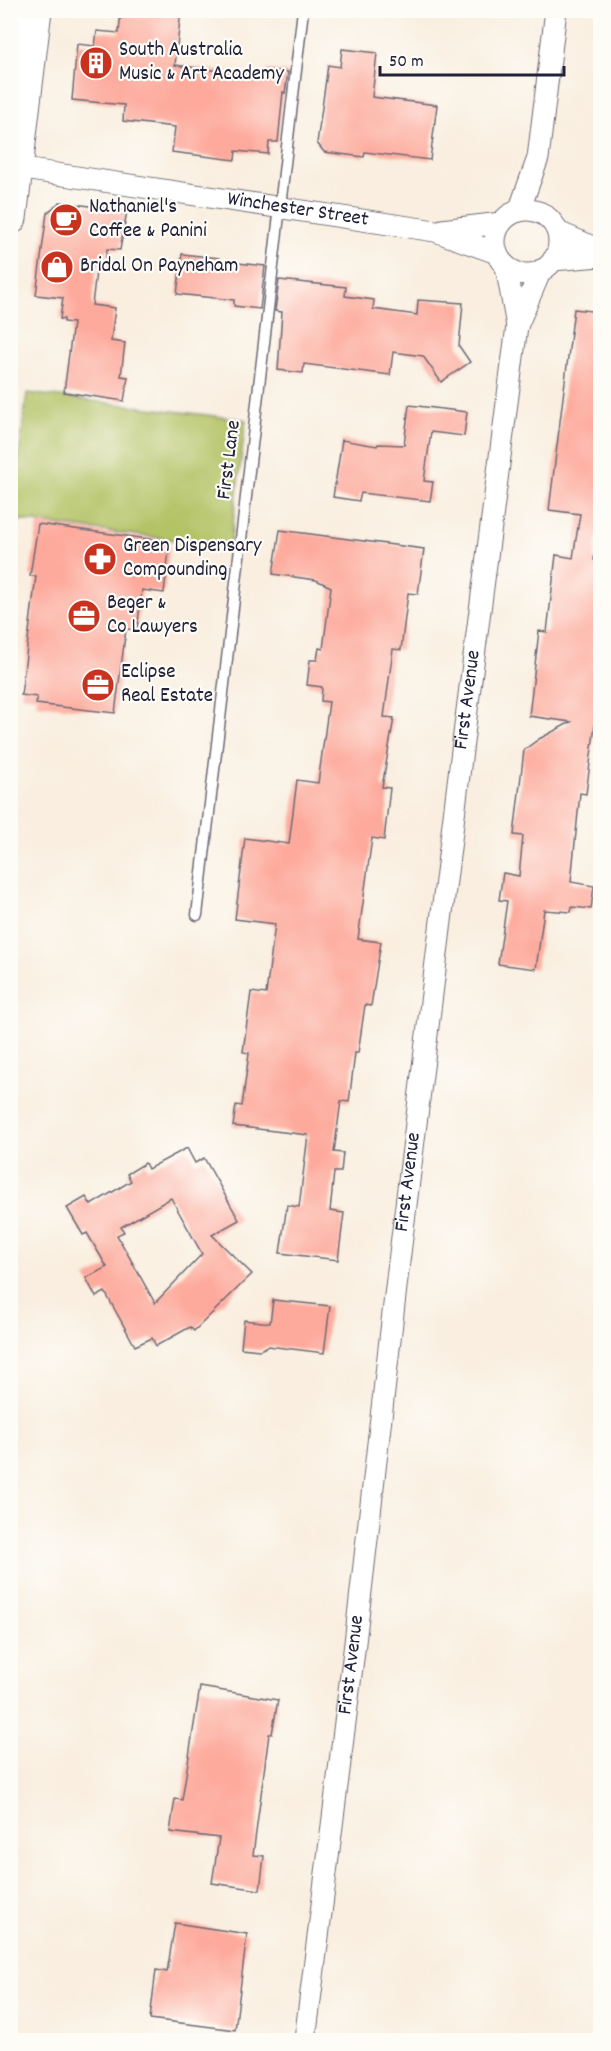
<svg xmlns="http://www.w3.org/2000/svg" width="611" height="2051" font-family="Dekko,sans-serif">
  <rect width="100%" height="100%" fill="#fdfcf7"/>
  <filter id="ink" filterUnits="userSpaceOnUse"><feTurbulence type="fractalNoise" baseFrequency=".0167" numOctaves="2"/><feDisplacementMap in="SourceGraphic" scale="12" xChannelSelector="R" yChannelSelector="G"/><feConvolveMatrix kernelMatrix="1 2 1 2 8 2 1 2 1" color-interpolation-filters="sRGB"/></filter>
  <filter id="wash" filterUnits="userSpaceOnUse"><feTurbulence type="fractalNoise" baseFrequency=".008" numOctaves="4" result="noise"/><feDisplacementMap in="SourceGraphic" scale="24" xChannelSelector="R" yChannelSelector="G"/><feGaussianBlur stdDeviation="1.35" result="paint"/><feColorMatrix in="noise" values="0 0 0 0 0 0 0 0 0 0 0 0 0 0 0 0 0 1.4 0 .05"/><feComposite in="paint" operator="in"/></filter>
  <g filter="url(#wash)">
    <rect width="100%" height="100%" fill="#f9eedf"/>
    <!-- green -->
    <polygon fill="#b4c366" stroke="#6b7250" stroke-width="1.5" points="27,393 246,420 230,547 11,519"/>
    <g id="blocks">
      <!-- building -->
      <g fill="#fdaa9c" fill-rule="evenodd">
        <polygon points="121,10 181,10 175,65 265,77 266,70 288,72 285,93 283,92 278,142 269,142 268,154 236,151 235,160 172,152 175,127 123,121 124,105 72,100 77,44 95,46 97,31 119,33"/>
        <polygon points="342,49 377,53 372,97 437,105 430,160 365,152 364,157 324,152 317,143 328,65 340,67"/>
        <polygon points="60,202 127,211 120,250 107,249 105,263 97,263 92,305 115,308 111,341 125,343 121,376 128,377 124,401 64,392 73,323 64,322 64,319 60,319 63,298 36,295 47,213"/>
        <polygon points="182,254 219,258 219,261 265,266 260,309 234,306 234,300 177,294"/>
        <polygon points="279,280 346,287 345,296 374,300 373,309 417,315 418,300 463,303 459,346 470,362 441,382 423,356 393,352 390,375 304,364 303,373 278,370 282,312 275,311"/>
        <polygon points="574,309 600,312 600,401 596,444 600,444 600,516 594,560 600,561 600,726 595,725 586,794 580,793 571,882 594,886 591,909 572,907 571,912 544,910 536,969 498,964 507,901 499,900 503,873 519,876 523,836 514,835 524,750 539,739 571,722 529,716 539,631 547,632 556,555 573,558 580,514 549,510"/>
        <polygon points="409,405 467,412 464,436 431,432 424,481 433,482 430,501 361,493 359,501 333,497 342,440 377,446 378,444 404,445"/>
        <polygon points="38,524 170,542 164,593 142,590 137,630 126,629 115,713 36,704 37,697 21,695 36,576 30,576"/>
        <polygon points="280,530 424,549 418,594 408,593 401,650 393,649 384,717 394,718 382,787 390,788 384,840 372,838 358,939 381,942 371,1006 365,1005 358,1053 355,1053 349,1102 341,1101 334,1152 343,1153 341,1172 334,1172 330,1211 344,1213 338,1260 280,1253 287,1205 299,1207 308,1135 233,1126 236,1105 242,1106 249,1053 243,1052 251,992 266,994 275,924 235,919 245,838 289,844 297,780 318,783 329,702 321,701 322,687 307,685 310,660 317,660 319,648 323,649 331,587 316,580 273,574"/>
        <path d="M 187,1148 L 195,1163 L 204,1158 L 239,1220 L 212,1235 L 252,1274 L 194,1331 L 190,1327 L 156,1346 L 152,1338 L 135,1346 L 105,1292 L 96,1297 L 86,1278 L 107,1267 L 87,1233 L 83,1235 L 67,1208 L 86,1197 L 91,1205 L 131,1181 L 127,1174 L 145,1163 L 148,1169 ZM 171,1198 L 202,1254 L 155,1303 L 117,1235 L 124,1232 L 121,1227 Z"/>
        <polygon points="273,1300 330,1306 324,1353 268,1346 260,1350 241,1348 244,1320 270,1323"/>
        <polygon points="200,1687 278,1700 272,1734 269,1734 253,1855 264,1856 260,1890 212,1883 219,1838 170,1832 175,1799 182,1800"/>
        <polygon points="175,1923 247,1934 235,2030 150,2019 156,1970 167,1972"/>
      </g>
    </g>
  </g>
  <g filter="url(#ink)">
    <use href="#blocks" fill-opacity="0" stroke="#6d6974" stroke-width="1.5"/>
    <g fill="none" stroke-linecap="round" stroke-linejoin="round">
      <defs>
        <polyline id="service" points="197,915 303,10"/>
        <g id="minor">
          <polyline points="10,15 34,18"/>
          <path id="s1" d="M 17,168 L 435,231 L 497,253"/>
          <circle cx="527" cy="242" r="32"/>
          <polyline points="519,211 538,158 556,10"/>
          <polyline points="442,230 501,223"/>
          <polyline points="558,232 600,250"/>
          <polyline points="553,260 600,256"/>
          <polyline points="506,266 517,326"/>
          <path id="s2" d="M 305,2040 L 355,1643 L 398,1270 L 466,718 L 517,326 L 541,270"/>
        </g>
        <polyline id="primary" points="10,218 35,10"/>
      </defs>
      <!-- service casing -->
      <use href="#service" stroke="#6d6974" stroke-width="13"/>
      <!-- minor casing -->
      <use href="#minor" stroke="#6d6974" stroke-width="23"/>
      <!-- primary casing -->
      <use href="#primary" stroke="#6d6974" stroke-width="35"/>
      <!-- service -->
      <use href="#service" stroke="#fff" stroke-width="10"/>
      <!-- minor -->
      <use href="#minor" stroke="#fff" stroke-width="21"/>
      <!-- primary -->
      <use href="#primary" stroke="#fff" stroke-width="33"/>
    </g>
  </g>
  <!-- icons -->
  <defs>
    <symbol id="building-disc" viewBox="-11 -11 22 22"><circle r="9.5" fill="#c8321e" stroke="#fdfcf7"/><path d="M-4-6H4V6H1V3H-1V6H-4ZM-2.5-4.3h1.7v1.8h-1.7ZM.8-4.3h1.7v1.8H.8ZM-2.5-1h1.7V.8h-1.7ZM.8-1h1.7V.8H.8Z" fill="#fff"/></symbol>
    <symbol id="cafe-disc" viewBox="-11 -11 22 22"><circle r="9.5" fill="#c8321e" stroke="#fdfcf7"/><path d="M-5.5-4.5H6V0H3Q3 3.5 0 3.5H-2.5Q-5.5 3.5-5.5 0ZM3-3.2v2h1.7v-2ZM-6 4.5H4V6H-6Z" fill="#fff"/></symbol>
    <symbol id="shop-disc" viewBox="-11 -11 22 22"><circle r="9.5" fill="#c8321e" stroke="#fdfcf7"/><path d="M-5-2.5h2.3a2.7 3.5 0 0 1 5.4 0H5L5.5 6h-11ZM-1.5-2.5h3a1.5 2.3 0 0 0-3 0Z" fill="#fff"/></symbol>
    <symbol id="pharmacy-disc" viewBox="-11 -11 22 22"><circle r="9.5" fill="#c8321e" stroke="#fdfcf7"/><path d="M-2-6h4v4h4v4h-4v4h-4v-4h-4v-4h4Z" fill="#fff"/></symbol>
    <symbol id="office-disc" viewBox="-11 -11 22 22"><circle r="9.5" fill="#c8321e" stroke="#fdfcf7"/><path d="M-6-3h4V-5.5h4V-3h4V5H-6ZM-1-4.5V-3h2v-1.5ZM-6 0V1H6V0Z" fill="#fff"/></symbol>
  </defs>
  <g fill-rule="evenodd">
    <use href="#building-disc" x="77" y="44" width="38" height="38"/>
    <use href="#cafe-disc" x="47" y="201" width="38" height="38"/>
    <use href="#shop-disc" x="38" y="248" width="38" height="38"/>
    <use href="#pharmacy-disc" x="81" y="540" width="38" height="38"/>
    <use href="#office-disc" x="65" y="597" width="38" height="38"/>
    <use href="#office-disc" x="79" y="666" width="38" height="38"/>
  </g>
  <g text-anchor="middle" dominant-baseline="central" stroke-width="4.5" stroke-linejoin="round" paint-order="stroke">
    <!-- poi labels -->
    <g font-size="21" fill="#22223b" stroke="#fdfcf7" text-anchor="start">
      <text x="119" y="51">South Australia<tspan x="119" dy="24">Music &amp; Art Academy</tspan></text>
      <text x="89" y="208">Nathaniel's<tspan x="89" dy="24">Coffee &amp; Panini</tspan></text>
      <text x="80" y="267">Bridal On Payneham</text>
      <text x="123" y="547">Green Dispensary<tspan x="123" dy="24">Compounding</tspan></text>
      <text x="107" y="604">Beger &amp;<tspan x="107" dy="24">Co Lawyers</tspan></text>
      <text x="121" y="673">Eclipse<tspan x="121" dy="24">Real Estate</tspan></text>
    </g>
    <!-- street labels -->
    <g font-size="21" fill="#22223b" stroke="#fdfcf7">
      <text stroke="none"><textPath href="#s1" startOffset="284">Winchester Street</textPath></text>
      <text transform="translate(230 460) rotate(-83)">First Lane</text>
      <text stroke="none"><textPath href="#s2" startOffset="1350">First Avenue</textPath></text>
      <text stroke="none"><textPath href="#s2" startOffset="864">First Avenue</textPath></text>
      <text stroke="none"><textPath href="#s2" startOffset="378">First Avenue</textPath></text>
    </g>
  </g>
  <!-- margin -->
  <rect width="611" height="2051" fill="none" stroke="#fdfcf7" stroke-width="36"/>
  <!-- scale -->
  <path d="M380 66v9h184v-9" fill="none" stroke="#22223b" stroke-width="3"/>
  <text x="389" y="66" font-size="18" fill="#22223b" stroke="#fdfcf7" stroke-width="4.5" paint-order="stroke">50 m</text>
</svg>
